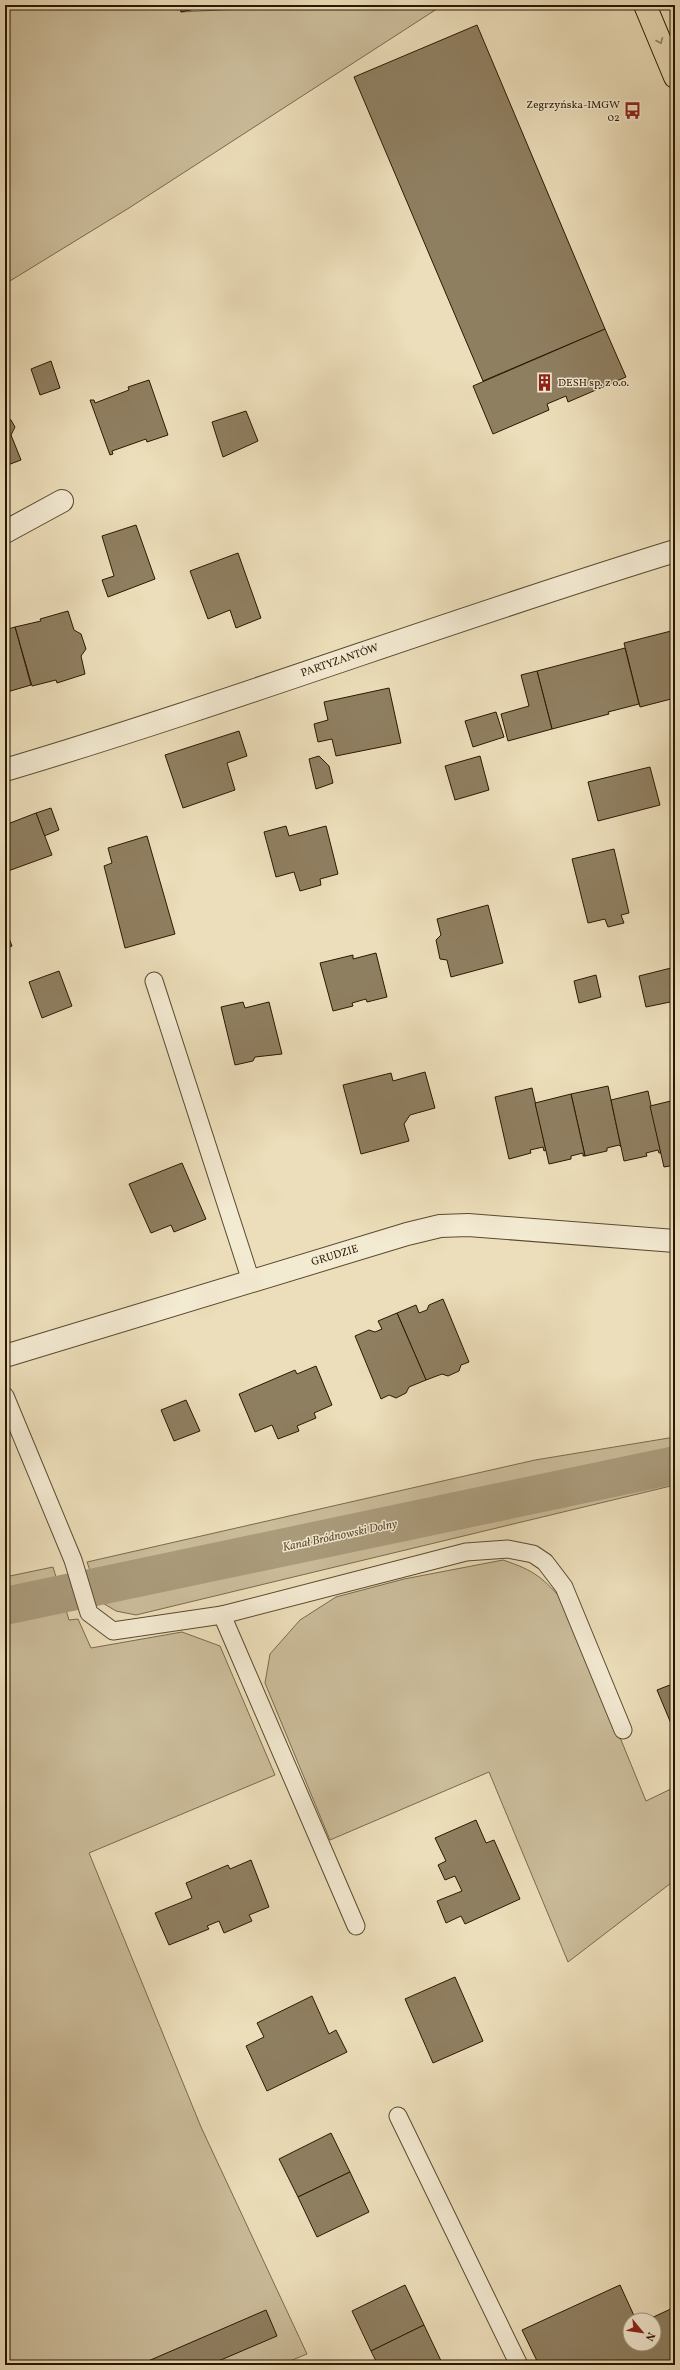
<svg xmlns="http://www.w3.org/2000/svg" width="680" height="2370" font-family="Vollkorn,serif">
  <rect width="100%" height="100%" fill="#ecdeba"/>
  <filter id="stains"><feTurbulence type="fractalNoise" baseFrequency=".005" numOctaves="4"/><feColorMatrix values="0 0 0 0 .2 0 0 0 0 .09 0 0 0 0 .02 0 0 0 .5 -.17"/></filter>
  <radialGradient id="worn" r=".72"><stop offset=".6" stop-color="#630" stop-opacity="0"/><stop offset="1" stop-color="#630" stop-opacity=".3"/></radialGradient>
  <!-- green -->
  <g fill="#cbbc9a" stroke="#7a6a4d">
    <polygon points="5,5 180,5 181,12 314,5 443,5 129,208 5,284"/>
    <polygon points="675,1437 675,1485 136,1615 116,1611 101,1602 87,1562 535,1460"/>
    <path d="M 503,1560 C 536,1571 543,1578 565,1603 L 646,1801 L 675,1787 L 675,1880 L 568,1962 L 489,1772 L 330,1840 L 265,1683 L 270,1654 L 300,1620 L 336,1597 L 404,1579 Z"/>
    <polygon points="53,1567 69,1620 78,1619 91,1648 182,1632 220,1646 275,1775 89,1853 201,2127 307,2354 280,2365 5,2365 5,1577"/>
  </g>
  <g fill="none" stroke-linecap="round" stroke-linejoin="round">
    <!-- canal -->
    <polyline stroke="#aa9b7b" stroke-width="38" points="5,1606 675,1465"/>
  </g>
  <!-- building -->
  <g fill="#8f7f61" stroke="#2a1800">
    <polygon points="180,5 213,5 181,12"/>
    <polygon points="477,25 605,329 483,381 354,77"/>
    <polygon points="605,329 626,377 568,402 566,396 547,404 549,410 493,434 473,386"/>
    <polygon points="51,361 60,388 40,395 31,369"/>
    <polygon points="149,380 168,435 147,442 146,439 112,451 113,454 110,455 90,400 94,400 95,403 129,390 128,387"/>
    <polygon points="246,411 258,441 223,457 212,422"/>
    <polygon points="5,417 11,420 15,427 11,435 21,460 5,466"/>
    <polygon points="136,525 155,579 108,597 102,580 114,576 102,536"/>
    <polygon points="238,553 261,618 236,628 230,610 208,619 190,571"/>
    <polygon points="68,611 74,630 81,634 86,649 81,656 85,674 57,683 56,680 32,686 15,627 41,621 40,619"/>
    <polygon points="15,627 31,685 7,692 5,684 5,630"/>
    <polygon points="675,630 675,698 640,707 624,643"/>
    <polygon points="625,648 639,704 608,712 609,714 552,729 537,671"/>
    <polygon points="537,671 552,729 508,741 501,714 529,706 521,675"/>
    <polygon points="389,688 401,743 336,756 332,739 318,742 314,724 328,720 324,702"/>
    <polygon points="496,712 504,737 473,747 465,721"/>
    <polygon points="239,731 247,756 227,763 235,790 183,808 165,755"/>
    <polygon points="319,756 329,766 333,783 316,789 309,759"/>
    <polygon points="480,756 489,790 455,800 445,766"/>
    <polygon points="650,767 660,805 598,821 588,782"/>
    <polygon points="51,808 59,830 44,836 36,813"/>
    <polygon points="36,813 52,855 8,871 5,869 5,825"/>
    <polygon points="286,826 289,836 326,826 338,874 320,879 321,885 300,891 294,872 276,877 264,832"/>
    <polygon points="147,836 175,934 125,948 104,866 112,863 108,848"/>
    <polygon points="614,849 629,913 621,915 624,923 608,927 605,919 588,923 572,859"/>
    <polygon points="488,905 503,963 451,977 447,960 440,959 436,940 441,935 437,919"/>
    <polygon points="5,928 12,946 5,949"/>
    <polygon points="376,953 387,997 367,1002 366,999 352,1003 353,1006 333,1011 320,963 353,955 353,959"/>
    <polygon points="675,967 675,1001 646,1007 639,976"/>
    <polygon points="59,971 72,1006 42,1018 29,982"/>
    <polygon points="596,975 601,997 579,1003 574,981"/>
    <polygon points="243,1002 245,1008 269,1002 282,1054 255,1057 253,1061 235,1065 221,1007"/>
    <polygon points="425,1072 435,1108 410,1115 404,1124 409,1141 361,1154 343,1085 391,1073 393,1081"/>
    <polygon points="608,1086 621,1147 619,1145 607,1148 607,1151 585,1156 571,1094"/>
    <polygon points="532,1088 546,1150 544,1151 543,1147 530,1150 531,1153 509,1159 495,1097"/>
    <polygon points="648,1091 661,1153 659,1153 658,1150 646,1153 647,1156 624,1161 611,1100"/>
    <polygon points="571,1094 585,1156 583,1156 583,1153 571,1156 571,1159 549,1164 535,1103"/>
    <polygon points="675,1100 675,1165 664,1167 650,1106"/>
    <polygon points="182,1163 206,1219 174,1232 171,1225 151,1233 129,1184"/>
    <polygon points="443,1299 469,1362 461,1365 459,1371 448,1376 442,1374 426,1380 397,1313 416,1305 419,1313 427,1310 429,1305"/>
    <polygon points="397,1313 426,1380 409,1387 406,1393 396,1398 389,1395 381,1399 355,1336 369,1330 375,1332 382,1329 378,1321"/>
    <polygon points="316,1366 332,1405 314,1413 316,1418 297,1426 299,1431 278,1439 272,1425 255,1432 239,1394 295,1370 297,1374"/>
    <polygon points="186,1400 200,1431 174,1441 161,1410"/>
    <polygon points="675,1683 675,1733 657,1690"/>
    <polygon points="476,1820 486,1843 494,1840 520,1899 465,1924 461,1916 446,1923 437,1901 462,1891 455,1876 445,1880 438,1865 446,1861 435,1838"/>
    <polygon points="251,1860 269,1907 249,1915 252,1921 224,1933 219,1921 207,1926 209,1929 169,1945 155,1913 192,1898 186,1883 228,1865 230,1869"/>
    <polygon points="455,1977 483,2041 433,2063 405,1999"/>
    <polygon points="312,1996 329,2034 336,2030 347,2052 267,2091 246,2046 264,2037 257,2023"/>
    <polygon points="331,2133 350,2172 298,2197 279,2159"/>
    <polygon points="350,2172 369,2212 317,2237 298,2197"/>
    <polygon points="405,2285 424,2325 371,2351 352,2311"/>
    <polygon points="620,2285 636,2320 630,2320 630,2344 654,2344 654,2320 647,2320 675,2307 675,2365 539,2365 522,2330"/>
    <polygon points="266,2310 277,2336 209,2365 139,2365"/>
    <polygon points="424,2325 443,2365 378,2365 371,2351"/>
  </g>
  <g fill="none" stroke-linecap="round" stroke-linejoin="round">
    <defs>
      <g id="lane">
        <polyline points="154,981 251,1281"/>
        <polyline points="5,1396 73,1560 89,1613 113,1631 222,1615 356,1926"/>
        <polyline points="222,1615 466,1552 508,1549 533,1554 545,1562 564,1587 623,1730"/>
        <polyline points="398,2116 519,2365"/>
      </g>
      <g id="street">
        <polyline points="5,532 62,501"/>
        <path d="M 5,770 C 230,703 450,620 675,551"/>
        <polyline points="5,1356 407,1234 440,1226 468,1225 675,1241"/>
      </g>
      <polyline id="primary" points="645,5 675,77"/>
    </defs>
    <!-- lane casing -->
    <use href="#lane" stroke="#5a4a2e" stroke-width="19"/>
    <!-- street casing -->
    <use href="#street" stroke="#5a4a2e" stroke-width="24"/>
    <!-- primary casing -->
    <use href="#primary" stroke="#2a1800" stroke-width="24"/>
    <!-- lane -->
    <use href="#lane" stroke="#f3ead2" stroke-width="17"/>
    <!-- street -->
    <use href="#street" stroke="#f3ead2" stroke-width="22"/>
    <!-- primary -->
    <use href="#primary" stroke="#ecdeba" stroke-width="22"/>
  </g>
  <!-- one-way arrows -->
  <defs><path id="oneway-chevron" d="M-2-3.5L2.5 0L-2 3.5" fill="none" stroke-width="1.6" stroke-linecap="round" stroke-linejoin="round"/></defs>
  <use stroke="#958566" href="#oneway-chevron" transform="translate(660 41) rotate(67)"/>
  <!-- icons -->
  <defs>
    <symbol id="bus-bare" viewBox="-9 -9 18 18"><path d="M-5-6H5V4H4V6H2V4H-2V6H-4V4H-5ZM-3.5-4V0h7V-4ZM-3.5 1.2v1.5H-2V1.2ZM2 1.2v1.5H3.5V1.2Z" fill="#8f2418" stroke="#f3ead2" stroke-width="2.5" paint-order="stroke"/></symbol>
    <symbol id="building-bare" viewBox="-9 -9 18 18"><path d="M-4-6H4V6H1V3H-1V6H-4ZM-2.5-4.3h1.7v1.8h-1.7ZM.8-4.3h1.7v1.8H.8ZM-2.5-1h1.7V.8h-1.7ZM.8-1h1.7V.8H.8Z" fill="#8f2418" stroke="#f3ead2" stroke-width="2.5" paint-order="stroke"/></symbol>
  </defs>
  <g fill-rule="evenodd">
    <use href="#bus-bare" x="620" y="98" width="25" height="25"/>
    <use href="#building-bare" x="532" y="370" width="25" height="25"/>
  </g>
  <g text-anchor="middle" dominant-baseline="central" stroke-width="3" stroke-linejoin="round" paint-order="stroke">
    <!-- poi labels -->
    <g font-size="11" fill="#2a1800" stroke="#f3ead2" text-anchor="end">
      <text x="620" y="105">Zegrzyńska-IMGW<tspan x="620" dy="13">02</tspan></text>
      <text x="558" y="383" text-anchor="start">DESH sp. z o.o.</text>
    </g>
    <!-- street labels -->
    <g font-size="11" fill="#2a1800" stroke="#f3ead2">
      <text transform="translate(340 661) rotate(-19)">PARTYZANTÓW</text>
      <text transform="translate(335 1256) rotate(-17)">GRUDZIE</text>
    </g>
    <!-- water labels -->
    <g font-size="12" font-style="italic" fill="#5d4c31" stroke="#f3ead2">
      <text transform="translate(340 1536) rotate(-12)">Kanał Bródnowski Dolny</text>
    </g>
  </g>
  <!-- margin -->
  <rect width="680" height="2370" fill="none" stroke="#ecdeba" stroke-width="20"/>
  <rect x="6" y="6" width="668" height="2358" fill="none" stroke="#2a1800" stroke-width="2"/>
  <rect x="10" y="10" width="660" height="2350" fill="none" stroke="#2a1800"/>
  <!-- north arrow -->
  <g transform="translate(642 2332) rotate(119)"><circle r="19" fill="#f3ead2" stroke="#a3967e"/>
  <path d="M0-3L7 15L0 10L-7 15Z" fill="#8f2418"/>
  <text y="-6" font-size="11" font-weight="bold" text-anchor="middle" fill="#2a1800">N</text>
  </g>
  <rect width="100%" height="100%" filter="url(#stains)"/>
  <rect width="100%" height="100%" fill="url(#worn)"/>
</svg>
